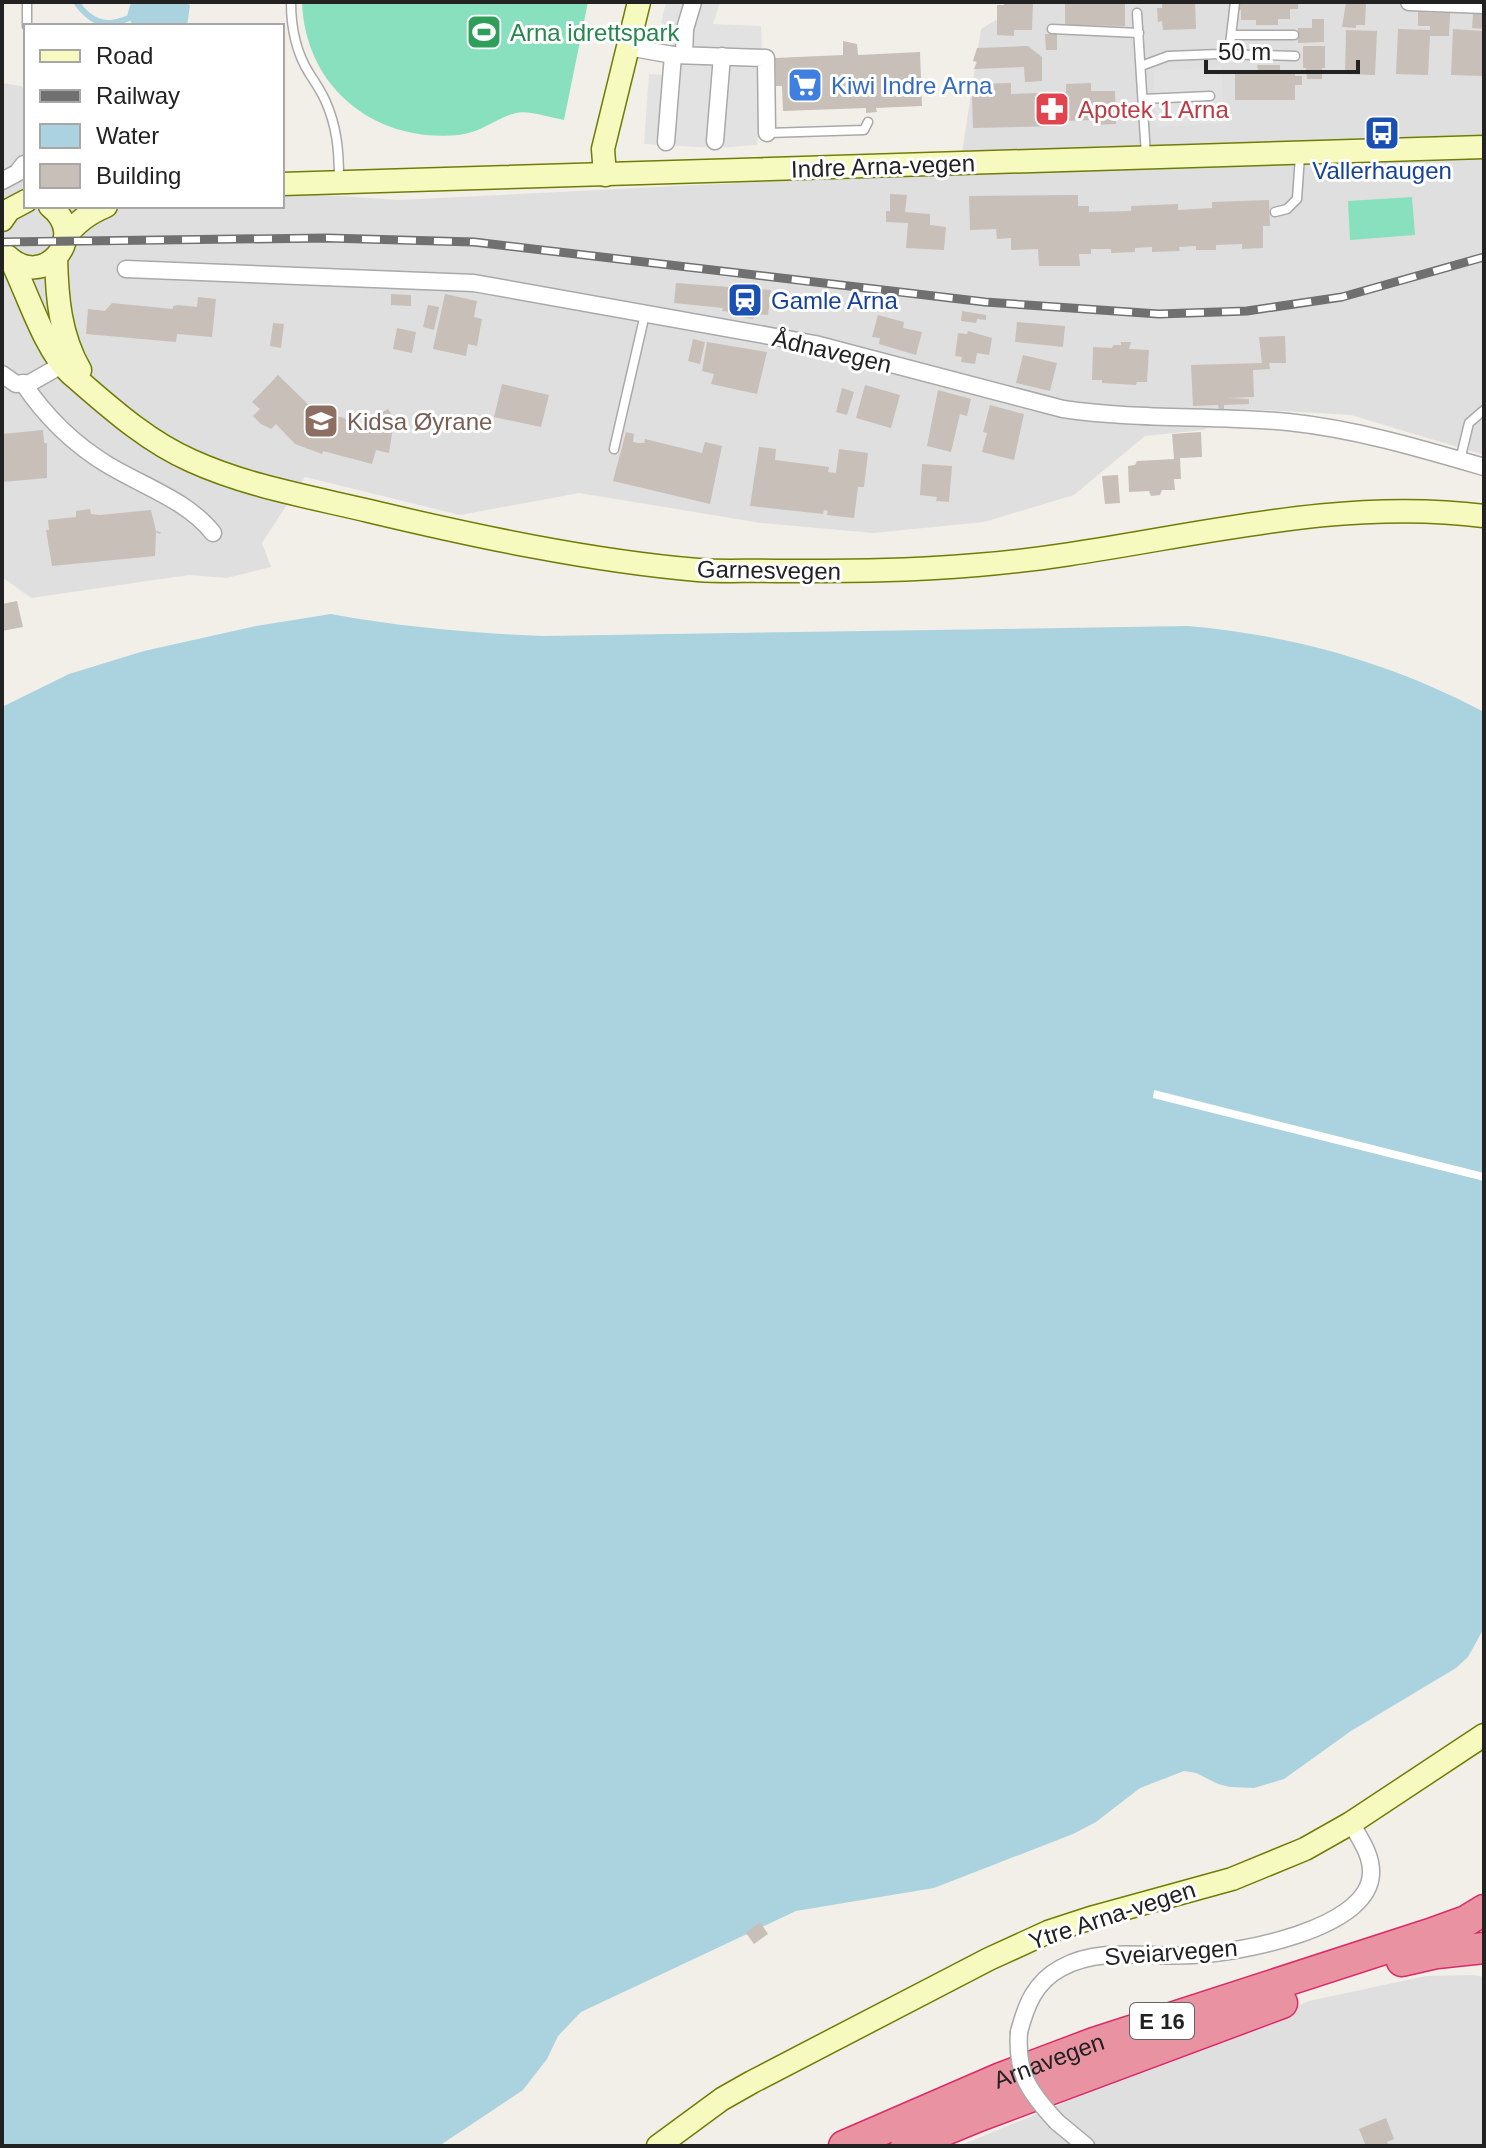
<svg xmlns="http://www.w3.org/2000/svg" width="1486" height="2148" font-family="Helvetica,sans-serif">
  <rect width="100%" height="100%" fill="#f2efe9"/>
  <!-- residential -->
  <g fill="#e0dfdf">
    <polygon points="1026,2 1484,2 1484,455 1351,415 1247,409 1203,430 1145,436 1074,495 984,522 873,533 761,523 579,493 460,515 305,477 262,543 271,567 227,578 189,575 31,598 2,577 2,83 21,86 26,90 26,206 282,206 282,173 324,195 399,200 959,172 981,29"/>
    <polygon points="1472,1975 1484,1977 1484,2146 959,2146 1309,2001 1426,1976"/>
  </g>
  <!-- pitch -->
  <g fill="#88e0be">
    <path d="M 302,2 L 588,2 L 564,120 C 551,118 529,110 516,113 C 496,118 483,132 459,135 C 375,143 305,88 302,2 Z"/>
    <polygon points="1412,197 1415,235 1350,240 1348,201"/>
  </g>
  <!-- parking -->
  <g fill="#e2e2e2">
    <polygon points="666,2 720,2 713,24 761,26 763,77 757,145 717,148 644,144 649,74 664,75 675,28 661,23"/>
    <polygon points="1222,67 1224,123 1156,127 1153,71"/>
  </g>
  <!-- water -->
  <g fill="#aad3df">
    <polygon points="131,2 184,2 190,5 187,26 134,26 127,16"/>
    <path d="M 331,614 C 401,627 471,633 543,636 L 1188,626 C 1292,635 1392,663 1484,712 L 1484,1628 L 1468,1657 L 1456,1668 L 1351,1731 L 1284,1779 L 1254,1788 L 1230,1787 L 1218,1784 L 1196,1773 L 1184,1771 L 1140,1788 L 1096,1822 L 1073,1834 L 934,1888 L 796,1911 L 581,2012 L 558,2036 L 547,2059 L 523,2090 L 439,2146 L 2,2146 L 2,707 L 69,674 L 144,651 L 256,626 Z"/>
  </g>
  <!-- pier -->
  <polygon fill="#fff" points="1154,1090 1484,1173 1484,1181 1153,1098"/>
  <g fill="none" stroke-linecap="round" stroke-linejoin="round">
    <!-- stream -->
    <path stroke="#aad3df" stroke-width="6" d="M 76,2 C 91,23 105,28 129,18"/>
  </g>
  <!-- building -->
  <g fill="#c7bfb8">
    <polygon points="1004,2 1033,2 1032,30 1014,30 1014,36 997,35 997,5 1004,5"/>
    <polygon points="1065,2 1125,2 1125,26 1065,25"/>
    <polygon points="1162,2 1195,2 1196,29 1163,30 1162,21 1158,22 1157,8 1162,8"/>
    <polygon points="1236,2 1298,2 1298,9 1290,9 1290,19 1278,19 1278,25 1256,25 1256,20 1241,20 1241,10 1237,10"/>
    <polygon points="1346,3 1366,4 1365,25 1356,25 1356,28 1342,27"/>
    <polygon points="1418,12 1450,13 1449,36 1430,36 1428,75 1396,74 1398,29 1430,30 1430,26 1418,26"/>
    <polygon points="1473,14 1484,14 1484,29 1472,28"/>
    <polygon points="1312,19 1324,19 1324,42 1298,43 1298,28 1312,28"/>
    <polygon points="1453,29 1484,31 1482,76 1451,75"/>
    <polygon points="1346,30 1377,31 1375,75 1345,74"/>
    <polygon points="1045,34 1057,34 1057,50 1046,50"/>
    <polygon points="843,41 857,44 858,55 920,52 922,106 876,108 877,112 866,113 866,108 783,111 782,86 776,86 775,58 843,55"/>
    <polygon points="1028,46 1042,57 1042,81 1025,82 1024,67 974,69 977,62 973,61 977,48"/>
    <polygon points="1303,46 1325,46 1325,68 1322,68 1322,79 1307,79 1306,68 1303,68"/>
    <polygon points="1257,65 1280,65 1280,70 1295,70 1295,76 1302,76 1302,85 1295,85 1295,100 1235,100 1235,70 1258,70"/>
    <polygon points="1011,83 1011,94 1066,92 1066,84 1091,83 1091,91 1115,91 1116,124 1094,125 1094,120 1065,121 1065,126 973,128 972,96 977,96 976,84"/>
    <polygon points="890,194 907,195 905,212 930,214 930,225 946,227 944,250 906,248 908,223 886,222 886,211 890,211"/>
    <polygon points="1078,195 1078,206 1089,206 1089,212 1131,211 1131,206 1178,204 1178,210 1212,208 1212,202 1269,200 1270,226 1263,226 1263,248 1242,249 1242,244 1216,245 1216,250 1196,250 1196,246 1179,247 1180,251 1152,252 1152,247 1135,248 1135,252 1111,253 1111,249 1091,249 1091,254 1079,254 1080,266 1039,266 1038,249 1011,250 1011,238 997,239 996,229 970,230 969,196"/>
    <polygon points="676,283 771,290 768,315 754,314 753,319 741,317 741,313 722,311 723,308 674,303"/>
    <polygon points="391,294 411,295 411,306 391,305"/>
    <polygon points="445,294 477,301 474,317 482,319 477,346 468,344 466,356 433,349"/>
    <polygon points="198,297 216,299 212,337 177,334 176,342 86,334 88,309 105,311 112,303 173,309 173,306 178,305 197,307"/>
    <polygon points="428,305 439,307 434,330 423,327"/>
    <polygon points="962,311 986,315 986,320 977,319 976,323 961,321"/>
    <polygon points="878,315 904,322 903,328 922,332 916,355 879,344 880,338 872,337"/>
    <polygon points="1017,322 1065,326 1063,347 1015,342"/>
    <polygon points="273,323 284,324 281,348 270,346"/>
    <polygon points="397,328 416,332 412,353 393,349"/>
    <polygon points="968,331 992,338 989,355 977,353 975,364 961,362 962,357 955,356 958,333 967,334"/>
    <polygon points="1285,336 1286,363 1269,363 1270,369 1253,370 1254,397 1227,398 1249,399 1249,404 1224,405 1224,410 1219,410 1218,405 1193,406 1191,365 1262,363 1259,337"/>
    <polygon points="693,339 705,342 700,364 688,361"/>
    <polygon points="707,342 767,352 757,394 711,384 714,374 702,371"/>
    <polygon points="1121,342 1131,342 1129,349 1149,350 1147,382 1137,382 1136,385 1102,383 1102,380 1092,380 1093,347 1112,348 1113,345 1121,345"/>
    <polygon points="1023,355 1057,363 1050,391 1016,383"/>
    <polygon points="278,375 314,410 366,424 367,421 388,409 398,424 393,427 389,453 376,450 372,464 323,451 322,454 295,444 276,424 271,429 261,424 253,416 260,409 252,402"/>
    <polygon points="502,384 549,395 541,427 494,417"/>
    <polygon points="865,385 900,395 891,428 856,418"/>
    <polygon points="842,388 854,392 847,415 836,412"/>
    <polygon points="938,390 971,399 967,416 960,414 951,452 927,446"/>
    <polygon points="990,405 1024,414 1014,460 982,452 987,433 983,432"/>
    <polygon points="43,430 44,443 47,443 47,478 2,482 2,434"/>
    <polygon points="626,432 634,434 633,442 638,443 644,443 645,439 702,453 705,442 722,446 710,504 613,481"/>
    <polygon points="1201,432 1202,457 1180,458 1181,479 1174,479 1175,490 1162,490 1160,495 1151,496 1149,491 1129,492 1128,466 1135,465 1137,461 1174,459 1172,434"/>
    <polygon points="759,447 776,449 775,460 829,467 828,472 836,473 839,449 868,453 864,487 858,487 854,518 827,515 828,511 824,510 823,514 750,506"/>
    <polygon points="922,464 952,466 949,502 936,501 937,497 920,495"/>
    <polygon points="1118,475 1120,503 1105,504 1102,476"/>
    <polygon points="90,509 91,514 100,515 151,510 156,531 161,532 160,534 156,532 155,556 52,566 46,530 49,530 48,520 76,517 76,511"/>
    <polygon points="17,601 23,627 2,631 2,604"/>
    <polygon points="760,1922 768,1934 754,1944 746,1933"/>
    <polygon points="1386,2118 1394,2139 1387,2142 1389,2146 1366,2146 1359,2129"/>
  </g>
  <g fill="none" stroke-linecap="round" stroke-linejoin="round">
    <defs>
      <g id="lane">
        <polyline points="27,2 27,26"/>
        <path d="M 291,2 C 291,27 296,52 309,73 C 315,82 321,91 325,100 C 337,126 339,151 339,179"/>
        <polyline points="1137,13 1146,156"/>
        <polyline points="1052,29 1139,33"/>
        <polyline points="1232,35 1294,35"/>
        <polyline points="1219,54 1295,56"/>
        <polyline points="1141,66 1168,56 1219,54 1230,44 1235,2"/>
        <polyline points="1143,99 1210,96"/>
        <polyline points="767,133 864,130 868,122"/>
        <polyline points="1275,212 1287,209 1297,199 1300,156"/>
        <polyline points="614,449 645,314"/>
        <polyline points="1460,460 1469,423 1484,410"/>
      </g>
      <g id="street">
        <polyline points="1409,2 1484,5"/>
        <polyline points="628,47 673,55 766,58 767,133"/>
        <polyline points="684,55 685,29 693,2"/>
        <polyline points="715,141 722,56"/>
        <polyline points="666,142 673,55"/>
        <polyline points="2,181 17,173 24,164"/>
        <path d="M 126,269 L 474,283 L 815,344 L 1063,409 C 1137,420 1213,415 1288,422 C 1355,429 1419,448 1484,467"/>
        <polyline points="2,374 16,384 30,383 72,359"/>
        <path d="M 23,383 C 45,416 75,445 108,465 C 143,486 188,501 213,533"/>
        <path d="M 1019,2032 C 1026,2005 1035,1982 1061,1968 C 1101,1946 1150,1958 1193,1955 C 1237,1953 1368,1930 1371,1874 C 1372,1855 1360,1839 1351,1823"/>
        <polyline points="1057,2122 1086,2146"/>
      </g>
      <g id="secondary">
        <polyline points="605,175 603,149 639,2"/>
        <polyline points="282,184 1484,147"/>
        <polyline points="2,220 9,210 26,201"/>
        <path d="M 65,238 C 75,223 89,213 106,206"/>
        <path d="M 7,256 C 43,291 90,237 50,206"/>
        <path d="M 56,258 C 57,298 60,335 80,370"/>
        <path d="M 11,260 C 27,292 45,350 70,373 C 107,405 146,441 192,461 C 247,486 310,497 369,511 C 474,536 591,561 698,570 C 725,572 752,570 778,571 C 845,571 911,571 977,565 C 1146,552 1314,494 1484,516"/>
        <polyline points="658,2146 722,2099 752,2082 989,1959 1048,1932 1094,1917 1232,1879 1305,1849 1351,1823 1484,1735"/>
      </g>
      <g id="highway">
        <polyline points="1402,1961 1437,1953 1484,1948"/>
        <path id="s1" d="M 844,2146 L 1001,2078 L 1094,2043 L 1430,1934 L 1466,1921 L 1484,1910"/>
        <polyline points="906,2146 979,2116 1282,2003"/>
      </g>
    </defs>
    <!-- lane casing -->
    <use href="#lane" stroke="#a9a9a9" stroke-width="11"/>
    <!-- street casing -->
    <use href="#street" stroke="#a9a9a9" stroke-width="19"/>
    <!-- secondary casing -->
    <use href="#secondary" stroke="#707d05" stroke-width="25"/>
    <!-- highway casing -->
    <use href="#highway" stroke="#dc2a67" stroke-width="33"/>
    <!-- lane -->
    <use href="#lane" stroke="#fff" stroke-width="8"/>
    <!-- street -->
    <use href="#street" stroke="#fff" stroke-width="16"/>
    <!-- secondary -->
    <use href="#secondary" stroke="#f7fabf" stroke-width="22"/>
    <!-- highway -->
    <use href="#highway" stroke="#e892a2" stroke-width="30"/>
    <defs>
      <polyline id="rail" points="2,242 327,238 474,242 985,302 1159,314 1247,311 1342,297 1484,257"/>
    </defs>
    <!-- rail casing -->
    <use href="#rail" stroke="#707070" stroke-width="9"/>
    <!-- rail -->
    <use href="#rail" stroke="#fff" stroke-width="6" stroke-dasharray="18" stroke-linecap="butt"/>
    <defs>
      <path id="street-bridge" d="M 1019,2032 C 1016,2074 1029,2092 1057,2122"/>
    </defs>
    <!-- street-bridge casing -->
    <use href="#street-bridge" stroke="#a9a9a9" stroke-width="19" stroke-linecap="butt"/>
    <!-- street-bridge -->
    <use href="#street-bridge" stroke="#fff" stroke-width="16"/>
  </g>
  <!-- icons -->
  <defs>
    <symbol id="stadium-square" viewBox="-11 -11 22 22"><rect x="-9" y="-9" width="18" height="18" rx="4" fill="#2e9e5b" stroke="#fff"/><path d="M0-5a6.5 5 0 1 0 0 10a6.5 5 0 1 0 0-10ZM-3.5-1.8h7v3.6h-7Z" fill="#fff"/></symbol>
    <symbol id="supermarket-square" viewBox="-11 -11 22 22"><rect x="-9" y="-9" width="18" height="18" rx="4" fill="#3f7fe0" stroke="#fff"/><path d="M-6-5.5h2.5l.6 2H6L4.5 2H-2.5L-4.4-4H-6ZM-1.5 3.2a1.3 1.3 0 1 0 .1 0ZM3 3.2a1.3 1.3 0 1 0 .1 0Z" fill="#fff"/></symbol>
    <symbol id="pharmacy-square" viewBox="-11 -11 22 22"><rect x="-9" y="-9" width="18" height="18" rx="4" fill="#e0444e" stroke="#fff"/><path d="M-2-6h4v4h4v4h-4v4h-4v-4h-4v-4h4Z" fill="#fff"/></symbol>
    <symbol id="bus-square" viewBox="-11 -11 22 22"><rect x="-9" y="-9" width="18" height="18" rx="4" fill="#1a4fb4" stroke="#fff"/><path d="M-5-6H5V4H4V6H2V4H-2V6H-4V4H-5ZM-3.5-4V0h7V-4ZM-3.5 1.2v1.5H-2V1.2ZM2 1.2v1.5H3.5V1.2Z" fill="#fff"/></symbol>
    <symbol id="station-square" viewBox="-11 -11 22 22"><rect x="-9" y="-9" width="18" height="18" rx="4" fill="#1a4fb4" stroke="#fff"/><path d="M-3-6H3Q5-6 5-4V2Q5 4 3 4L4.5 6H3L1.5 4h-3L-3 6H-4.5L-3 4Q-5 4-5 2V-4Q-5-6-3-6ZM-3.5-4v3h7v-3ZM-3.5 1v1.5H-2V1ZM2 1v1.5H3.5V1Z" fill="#fff"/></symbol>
    <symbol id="school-square" viewBox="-11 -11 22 22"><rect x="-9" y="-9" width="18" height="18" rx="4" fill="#8d6e63" stroke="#fff"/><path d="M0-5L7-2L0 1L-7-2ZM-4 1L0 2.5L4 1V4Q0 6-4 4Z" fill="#fff"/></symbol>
  </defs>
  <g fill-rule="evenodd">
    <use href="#stadium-square" x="464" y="12" width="40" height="40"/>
    <use href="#supermarket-square" x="785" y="65" width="40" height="40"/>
    <use href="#pharmacy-square" x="1032" y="89" width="40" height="40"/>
    <use href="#bus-square" x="1362" y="113" width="40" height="40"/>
    <use href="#station-square" x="725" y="280" width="40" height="40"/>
    <use href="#school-square" x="301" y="401" width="40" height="40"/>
  </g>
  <g text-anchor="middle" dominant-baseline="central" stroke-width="6" stroke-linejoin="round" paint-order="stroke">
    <!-- shield labels -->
    <rect fill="#fff" stroke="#646464" stroke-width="2" x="1130" y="2003" width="64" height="36" rx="6"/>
    <g font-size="22" font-weight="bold" fill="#222">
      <text x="1162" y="2021">E 16</text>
    </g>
    <!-- leisure labels -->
    <g font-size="24" fill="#27864d" stroke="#fff" text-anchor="start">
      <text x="510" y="32">Arna idrettspark</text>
    </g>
    <!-- shop labels -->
    <g font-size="24" fill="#366cbe" stroke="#fff" text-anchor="start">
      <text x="831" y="85">Kiwi Indre Arna</text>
    </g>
    <!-- health labels -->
    <g font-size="24" fill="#be3a42" stroke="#fff" text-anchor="start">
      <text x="1078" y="109">Apotek 1 Arna</text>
    </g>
    <!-- street labels -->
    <g font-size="24" fill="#222" stroke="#fff">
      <text transform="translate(883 166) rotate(-2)">Indre Arna-vegen</text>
      <text transform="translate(832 351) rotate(13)">Ådnavegen</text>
      <text transform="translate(769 570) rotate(1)">Garnesvegen</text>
      <text transform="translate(1112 1915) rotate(-18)">Ytre Arna-vegen</text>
      <text transform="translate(1171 1952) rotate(-4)">Sveiarvegen</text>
      <text stroke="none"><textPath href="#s1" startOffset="222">Arnavegen</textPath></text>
    </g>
    <!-- transit labels -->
    <g font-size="24" fill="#164399" stroke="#fff">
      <text x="1382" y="170">Vallerhaugen</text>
      <text x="771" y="300" text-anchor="start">Gamle Arna</text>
    </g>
    <!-- education labels -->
    <g font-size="24" fill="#785e54" stroke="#fff" text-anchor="start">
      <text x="347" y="421">Kidsa Øyrane</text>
    </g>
  </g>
  <!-- border -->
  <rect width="1486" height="2148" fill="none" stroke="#222222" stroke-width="8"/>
  <!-- legend -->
  <rect x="24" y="24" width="260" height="184" fill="#ffffff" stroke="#a7a7a7" stroke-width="2"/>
  <rect x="40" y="50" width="40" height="12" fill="#f7fabf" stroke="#a7a7a7" stroke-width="2"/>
  <text x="96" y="64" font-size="24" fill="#222222">Road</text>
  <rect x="40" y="90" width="40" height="12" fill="#707070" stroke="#a7a7a7" stroke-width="2"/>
  <text x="96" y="104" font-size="24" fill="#222222">Railway</text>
  <rect x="40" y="124" width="40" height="24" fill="#aad3df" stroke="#a7a7a7" stroke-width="2"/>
  <text x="96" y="144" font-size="24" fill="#222222">Water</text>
  <rect x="40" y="164" width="40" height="24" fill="#c7bfb8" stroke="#a7a7a7" stroke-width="2"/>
  <text x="96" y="184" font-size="24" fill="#222222">Building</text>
  <!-- scale -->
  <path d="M1206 60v12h152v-12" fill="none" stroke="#222222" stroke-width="4"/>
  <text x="1218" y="60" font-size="24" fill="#222222" stroke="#ffffff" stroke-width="6" paint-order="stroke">50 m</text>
</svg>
